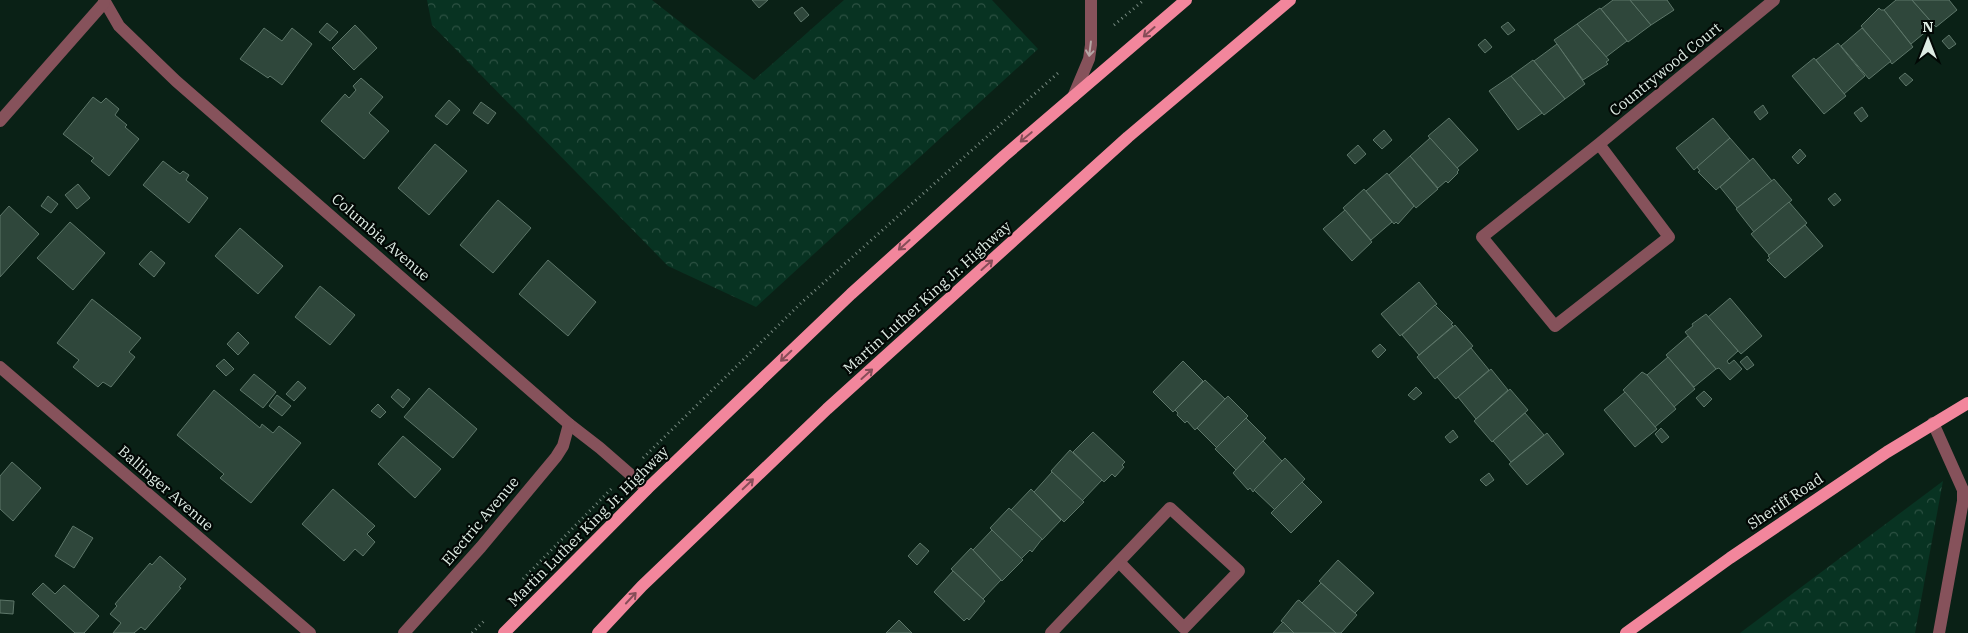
<svg xmlns="http://www.w3.org/2000/svg" width="1968" height="633" font-family="'IBM Plex Serif',serif">
  <defs>
    <pattern id="forest-crowns" width="20" height="18" patternUnits="userSpaceOnUse" patternTransform="scale(1.25)"><rect width="20" height="18" fill="#083322"/><path d="M2 6a3 3 0 1 1 6 0M12 15a3 3 0 1 1 6 0" fill="none" stroke="#2c5142"/></pattern>
  </defs>
  <rect width="100%" height="100%" fill="#0a2116"/>
  <!-- forest -->
  <g fill="url(#forest-crowns)">
    <polygon points="427,0 652,0 754,80 844,0 992,0 1038,49 756,307 668,266 432,25"/>
    <polygon points="1943,481 1915,633 1740,633"/>
  </g>
  <!-- building -->
  <g fill="#2f473b" stroke="#5d7669">
    <polygon points="752,0 768,0 759,8"/>
    <polygon points="1613,0 1630,0 1651,25 1628,42 1601,9"/>
    <polygon points="1630,0 1667,0 1674,10 1651,25"/>
    <polygon points="1896,0 1912,0 1934,25 1911,44 1884,10"/>
    <polygon points="1912,0 1949,0 1957,10 1936,27"/>
    <polygon points="802,7 809,15 801,22 794,13"/>
    <polygon points="1600,8 1627,41 1606,57 1577,24"/>
    <polygon points="1879,8 1881,10 1884,10 1913,47 1892,64 1861,26"/>
    <polygon points="1508,22 1515,30 1508,35 1501,27"/>
    <polygon points="327,23 338,32 330,41 319,32"/>
    <polygon points="1577,24 1609,60 1606,62 1608,64 1583,80 1554,40"/>
    <polygon points="355,25 377,48 354,70 332,48"/>
    <polygon points="264,28 282,41 292,28 312,44 282,85 270,76 268,78 240,59"/>
    <polygon points="1862,28 1891,61 1869,79 1841,46"/>
    <polygon points="1949,35 1956,44 1949,49 1942,41"/>
    <polygon points="1485,39 1492,47 1485,53 1478,45"/>
    <polygon points="1838,43 1865,76 1844,94 1816,60"/>
    <polygon points="1557,44 1585,84 1565,99 1534,61"/>
    <polygon points="1814,58 1846,96 1824,114 1792,76"/>
    <polygon points="1533,60 1565,99 1544,115 1511,76"/>
    <polygon points="1905,73 1913,80 1906,86 1899,78"/>
    <polygon points="1511,76 1542,113 1518,130 1489,91"/>
    <polygon points="361,78 383,97 369,113 389,131 364,159 321,121 345,94 349,98 356,90 353,86"/>
    <polygon points="93,97 101,103 106,98 119,109 115,115 127,125 125,127 139,139 109,176 91,161 94,158 63,134"/>
    <polygon points="449,100 460,110 447,125 435,116"/>
    <polygon points="481,102 496,113 488,124 473,113"/>
    <polygon points="1763,105 1768,113 1760,120 1754,112"/>
    <polygon points="1862,107 1868,116 1861,122 1854,113"/>
    <polygon points="1449,118 1478,150 1457,168 1428,136"/>
    <polygon points="1713,118 1730,138 1694,170 1676,148"/>
    <polygon points="1384,130 1392,140 1382,149 1373,140"/>
    <polygon points="1430,138 1459,170 1457,172 1458,173 1448,183 1446,181 1438,188 1410,156"/>
    <polygon points="1730,138 1750,161 1716,190 1698,172 1700,171 1697,167"/>
    <polygon points="435,144 467,171 429,215 398,188"/>
    <polygon points="1358,145 1366,154 1355,164 1347,155"/>
    <polygon points="1800,149 1806,156 1798,164 1792,157"/>
    <polygon points="1410,156 1438,189 1416,208 1389,175"/>
    <polygon points="1753,158 1772,181 1737,208 1720,187"/>
    <polygon points="163,161 180,174 183,171 189,175 186,180 208,198 189,223 143,185"/>
    <polygon points="1387,173 1414,206 1398,224 1396,222 1394,224 1366,191"/>
    <polygon points="1774,179 1792,200 1754,232 1736,209"/>
    <polygon points="78,184 90,198 77,209 65,195"/>
    <polygon points="1364,189 1392,222 1371,240 1343,208"/>
    <polygon points="1835,193 1841,200 1834,206 1828,199"/>
    <polygon points="48,196 58,204 51,213 41,206"/>
    <polygon points="498,200 531,228 493,273 460,245"/>
    <polygon points="1789,202 1807,223 1769,255 1751,234"/>
    <polygon points="9,206 39,234 0,277 0,216"/>
    <polygon points="1345,210 1372,242 1352,261 1323,229"/>
    <polygon points="70,222 105,253 73,290 37,258"/>
    <polygon points="1805,225 1823,246 1785,278 1767,260 1770,258 1768,256"/>
    <polygon points="240,228 283,266 258,294 215,256"/>
    <polygon points="151,251 165,263 154,277 139,264"/>
    <polygon points="548,260 596,302 568,336 519,294"/>
    <polygon points="1419,282 1437,304 1400,336 1381,314"/>
    <polygon points="320,286 355,315 330,345 295,317"/>
    <polygon points="1730,298 1762,336 1741,354 1708,317"/>
    <polygon points="92,299 141,338 129,352 135,357 111,387 103,382 98,387 73,367 79,360 57,343"/>
    <polygon points="1435,305 1453,323 1451,324 1453,326 1419,355 1402,335"/>
    <polygon points="1706,314 1738,351 1727,361 1729,364 1734,360 1742,369 1730,380 1719,368 1716,369 1685,332 1693,326 1692,324"/>
    <polygon points="1455,325 1473,346 1435,379 1417,357"/>
    <polygon points="238,332 249,343 238,355 227,344"/>
    <polygon points="1688,336 1716,369 1694,387 1666,355"/>
    <polygon points="1380,344 1386,350 1378,358 1372,351"/>
    <polygon points="1471,348 1489,370 1456,399 1437,377"/>
    <polygon points="1747,356 1754,365 1747,370 1740,362"/>
    <polygon points="1668,357 1695,389 1674,407 1647,375"/>
    <polygon points="224,359 234,369 226,376 216,366"/>
    <polygon points="1183,361 1203,381 1173,412 1153,392"/>
    <polygon points="1491,369 1508,390 1476,419 1458,397"/>
    <polygon points="1642,372 1647,375 1676,409 1655,427 1623,390"/>
    <polygon points="254,374 276,392 263,408 240,390"/>
    <polygon points="1205,380 1225,399 1195,430 1187,421 1185,423 1177,415 1178,413 1175,410"/>
    <polygon points="298,381 306,388 294,401 286,394"/>
    <polygon points="1416,387 1422,393 1414,400 1408,395"/>
    <polygon points="429,388 477,429 453,458 404,417"/>
    <polygon points="398,389 410,399 403,408 391,397"/>
    <polygon points="1510,389 1528,410 1492,442 1474,421"/>
    <polygon points="214,390 260,428 262,424 273,433 279,426 301,443 251,503 220,478 224,474 177,435"/>
    <polygon points="1704,391 1712,399 1704,407 1696,398"/>
    <polygon points="1625,392 1657,429 1635,447 1604,410"/>
    <polygon points="277,395 291,406 282,416 269,406"/>
    <polygon points="1228,396 1248,416 1217,448 1197,428"/>
    <polygon points="378,404 386,412 380,418 371,411"/>
    <polygon points="1525,413 1544,435 1511,462 1493,441"/>
    <polygon points="1246,418 1266,438 1236,470 1215,449"/>
    <polygon points="1661,428 1669,437 1662,443 1655,434"/>
    <polygon points="1453,430 1458,437 1450,443 1445,437"/>
    <polygon points="1093,432 1125,462 1122,465 1124,467 1115,477 1112,474 1104,482 1073,452"/>
    <polygon points="1547,433 1564,454 1527,485 1509,464"/>
    <polygon points="403,436 441,469 415,498 378,464"/>
    <polygon points="1263,441 1282,461 1253,492 1250,488 1248,490 1233,473"/>
    <polygon points="1070,450 1102,480 1082,501 1051,471"/>
    <polygon points="1285,458 1305,479 1275,510 1254,490"/>
    <polygon points="12,462 41,488 13,521 0,509 0,476"/>
    <polygon points="1052,472 1084,502 1064,522 1034,492"/>
    <polygon points="1489,473 1494,480 1486,486 1480,480"/>
    <polygon points="1302,482 1322,502 1291,533 1271,513"/>
    <polygon points="333,489 375,526 367,534 375,542 363,556 355,549 344,561 302,524"/>
    <polygon points="1031,489 1061,520 1042,540 1011,510"/>
    <polygon points="1009,508 1042,539 1032,552 1030,550 1021,559 990,528"/>
    <polygon points="73,526 93,538 74,568 55,556"/>
    <polygon points="992,530 1023,560 1002,581 973,550"/>
    <polygon points="920,543 929,551 917,565 908,556"/>
    <polygon points="971,548 1001,580 983,599 951,569"/>
    <polygon points="160,556 186,579 179,587 181,588 145,630 141,627 134,633 113,633 121,623 110,614 117,606 115,604 150,563 152,565"/>
    <polygon points="1338,560 1374,593 1355,613 1319,581"/>
    <polygon points="953,571 985,601 969,620 967,618 964,621 934,592"/>
    <polygon points="43,583 55,594 64,585 99,616 84,633 75,633 32,594"/>
    <polygon points="1321,583 1357,615 1341,633 1336,633 1302,603"/>
    <polygon points="0,600 14,601 13,614 0,613"/>
    <polygon points="1299,600 1302,603 1336,633 1294,633 1281,621 1297,601"/>
    <polygon points="899,620 912,633 886,633"/>
    <polygon points="1283,622 1294,633 1273,633"/>
  </g>
  <g fill="none" stroke-linecap="round" stroke-linejoin="round">
    <!-- path -->
    <g stroke="#788a81" stroke-width="3" stroke-dasharray="1 4" stroke-linecap="butt">
      <polyline points="1114,25 1144,0"/>
      <polyline points="643,458 801,303 1058,73"/>
      <polyline points="523,579 613,487"/>
      <polyline points="472,633 485,620"/>
    </g>
    <!-- minor -->
    <g stroke="#86525b" stroke-width="12">
      <polyline points="104,0 119,26 176,81 569,424 600,448 647,489"/>
      <polyline points="1073,97 1089,59 1091,45 1091,0"/>
      <polyline points="0,121 104,3"/>
      <polyline points="1599,144 1669,237 1555,326 1482,237 1599,144 1774,0"/>
      <polyline points="0,367 310,633"/>
      <polyline points="1933,423 1963,490 1963,501 1939,633"/>
      <polyline points="404,633 481,547 556,457 563,446 569,424"/>
      <polyline points="1051,633 1170,508 1239,571 1184,628 1119,562"/>
    </g>
    <!-- major -->
    <g stroke="#f2869c" stroke-width="12">
      <polyline points="504,633 647,489 851,294 1004,156 1186,0"/>
      <polyline points="598,633 642,586 827,409 1128,137 1290,0"/>
      <polyline points="1626,633 1730,558 1887,452 1968,403"/>
    </g>
  </g>
  <!-- one-way arrows -->
  <defs><path id="oneway-shaft" d="M-6 0H5M1.5-3L5.5 0L1.5 3" fill="none" stroke-width="1.6" stroke-linecap="round" stroke-linejoin="round" transform="scale(1.25)"/></defs>
  <g stroke="#864d58">
    <use href="#oneway-shaft" transform="translate(1149 32) rotate(139)"/>
    <use href="#oneway-shaft" transform="translate(1026 137) rotate(140)"/>
    <use href="#oneway-shaft" transform="translate(904 245) rotate(138)"/>
    <use href="#oneway-shaft" transform="translate(987 265) rotate(-42)"/>
    <use href="#oneway-shaft" transform="translate(786 356) rotate(136)"/>
    <use href="#oneway-shaft" transform="translate(867 374) rotate(-42)"/>
    <use href="#oneway-shaft" transform="translate(748 484) rotate(-44)"/>
    <use href="#oneway-shaft" transform="translate(631 598) rotate(-47)"/>
  </g>
  <use stroke="#b6a7a6" href="#oneway-shaft" transform="translate(1090 49) rotate(97)"/>
  <g text-anchor="middle" dominant-baseline="central" stroke-width="4.5" stroke-linejoin="round" paint-order="stroke">
    <!-- street labels -->
    <g font-size="15" fill="#deece4" stroke="#020805">
      <text transform="translate(1665 69) rotate(-39)">Countrywood Court</text>
      <text transform="translate(381 237) rotate(41)">Columbia Avenue</text>
      <text transform="translate(927 297) rotate(-42)">Martin Luther King Jr. Highway</text>
      <text transform="translate(166 488) rotate(41)">Ballinger Avenue</text>
      <text transform="translate(1785 501) rotate(-34)">Sheriff Road</text>
      <text transform="translate(480 521) rotate(-50)">Electric Avenue</text>
      <text transform="translate(588 526) rotate(-45)">Martin Luther King Jr. Highway</text>
    </g>
  </g>
  <!-- north arrow -->
  <g transform="translate(1928 40)" stroke="#020805" stroke-width="4" paint-order="stroke">
  <path d="M0-4L9 19L0 12L-9 19Z" fill="#deece4"/>
  <text y="-8" font-size="14" font-weight="bold" text-anchor="middle" fill="#deece4">N</text>
  </g>
</svg>
